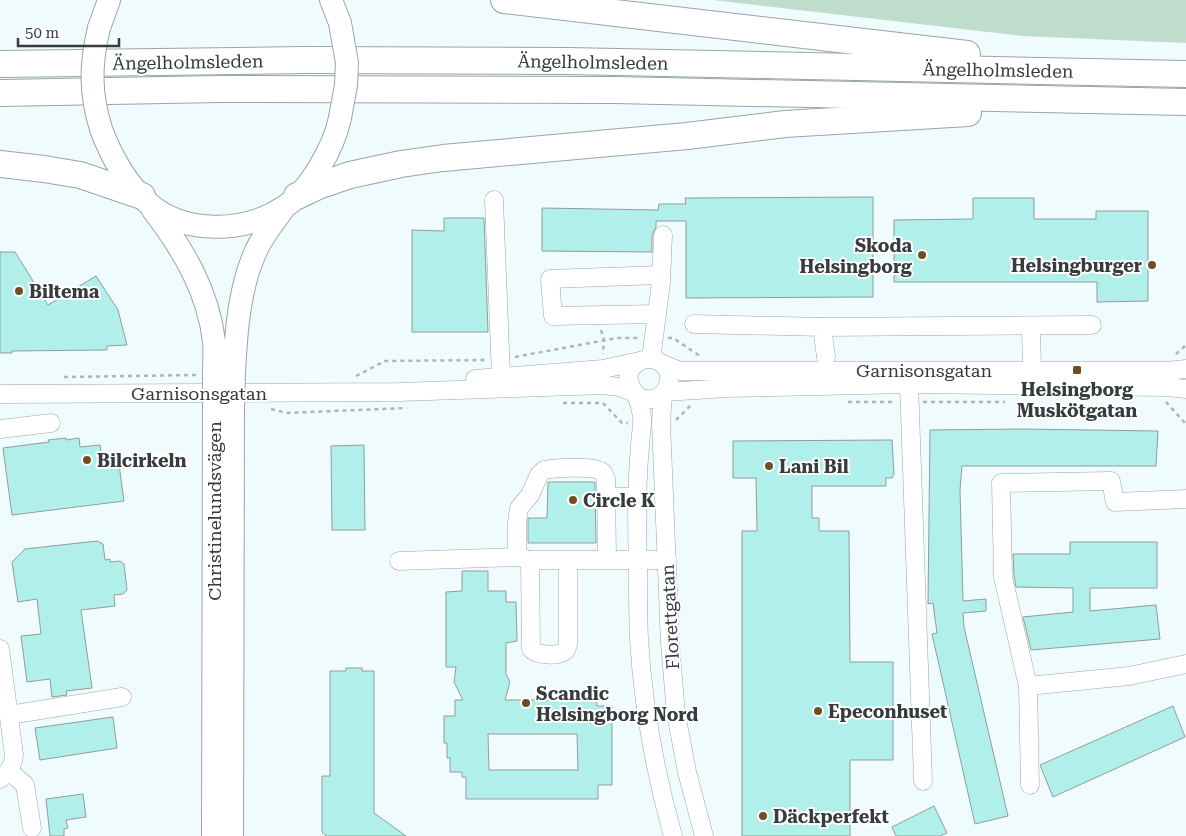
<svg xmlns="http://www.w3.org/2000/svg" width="1186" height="836" font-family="'Roboto Serif',serif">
  <rect width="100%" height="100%" fill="#f0fbfe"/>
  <!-- green -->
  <polygon fill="#bfddcc" points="713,0 1186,0 1186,43 1023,36"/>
  <!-- building -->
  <g fill="#b1efeb" stroke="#909d9c" fill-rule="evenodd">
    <polygon points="873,197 873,297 686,298 686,221 656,221 656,227 652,235 652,252 542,251 542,208 658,210 659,204 686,204 685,198"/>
    <polygon points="973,198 1034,198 1034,219 1096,219 1096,211 1148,211 1148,301 1097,302 1097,282 894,282 894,220 973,219"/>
    <polygon points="444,218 484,218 488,332 412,332 412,230 444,231"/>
    <polygon points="0,252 15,252 48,305 96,276 118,310 127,345 107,346 107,350 12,351 12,353 0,353"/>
    <polygon points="1023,429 1158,431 1156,466 962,466 960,490 963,601 986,599 986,611 963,613 964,627 1008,816 975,824 932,634 937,633 933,603 928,604 930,430"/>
    <polygon points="66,438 66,440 79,438 80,447 100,445 102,459 118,457 124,501 12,515 3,448 49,442 48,440"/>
    <polygon points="892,440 894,474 892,478 886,478 886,486 812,486 812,518 819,518 819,531 849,531 850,662 893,662 893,760 850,760 850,836 742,836 742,531 757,531 756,478 733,478 733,441"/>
    <polygon points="364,445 365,530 332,530 331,446"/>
    <polygon points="548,482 595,482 596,543 528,543 528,518 547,518"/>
    <polygon points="97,541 103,544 105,560 110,559 110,562 120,561 124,564 127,590 123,594 114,595 115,606 81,610 92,688 66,691 67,695 52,697 50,679 27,682 21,636 41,634 37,599 18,602 12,562 25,549"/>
    <polygon points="1070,542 1157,542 1157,588 1090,588 1090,611 1156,605 1160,639 1031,650 1023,617 1073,612 1073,588 1016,587 1014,576 1013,554 1070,554"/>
    <path d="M 462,571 L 488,571 L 488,591 L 506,591 L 506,602 L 516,602 L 517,641 L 506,643 L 506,674 L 510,682 L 505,700 L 597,700 L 597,706 L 612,706 L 612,785 L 598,785 L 598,799 L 466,799 L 466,777 L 462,777 L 462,772 L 450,772 L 450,758 L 447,758 L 447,743 L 444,743 L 444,716 L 455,716 L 455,700 L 463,700 L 454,682 L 456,667 L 446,667 L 446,592 L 462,591 ZM 488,734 L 577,734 L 578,770 L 489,770 Z"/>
    <polygon points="346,668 362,668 362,671 374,671 374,813 406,836 326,836 322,832 322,776 330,776 330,671 346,671"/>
    <polygon points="1173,706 1185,737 1053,797 1040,765"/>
    <polygon points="113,717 117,748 40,760 35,728"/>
    <polygon points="83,794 86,817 66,820 68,828 64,829 64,836 50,836 46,799"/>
    <polygon points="934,806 947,833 940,836 896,836 892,827"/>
  </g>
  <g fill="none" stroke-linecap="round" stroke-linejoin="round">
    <defs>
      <g id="minor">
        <polyline points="494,200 501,376"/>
        <polyline points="657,314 553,316 550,279 661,275"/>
        <polyline points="694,324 822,327 826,357"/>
        <polyline points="822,327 1092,325"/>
        <polyline points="1031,327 1032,370"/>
        <polyline points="651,359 661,283 663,235"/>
        <polyline points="663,364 680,371 1167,371 1186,369"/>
        <polyline points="475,379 603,369 640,361"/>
        <polyline points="909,384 923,781"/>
        <polyline points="665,392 727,388 909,384 1167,387 1186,389"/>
        <polyline points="0,394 399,392 603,385 619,387 633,392"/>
        <polyline points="663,394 661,422 670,643 676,714 687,772 704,836"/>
        <path d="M 635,395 C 666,413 683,369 655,360 C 649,358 643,359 637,363 C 623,372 629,384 636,395 C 639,401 641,410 642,417 C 643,427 640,437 640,447 C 636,488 637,530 638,571 C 638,594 638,617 639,639 C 643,706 655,772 673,836"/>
        <polyline points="0,429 51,423"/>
        <polyline points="606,497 637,497"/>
        <polyline points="1186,499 1115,502 1111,481 1001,483 1003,577 1028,686 1129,676 1186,664"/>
        <path d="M 530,560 L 531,649 C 535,655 555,656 561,653 C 566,652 567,648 568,644 L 568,560"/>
        <path d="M 607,560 L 526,560 L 519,555 L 517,549 L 517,523 L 519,508 L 530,495 L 539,475 L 544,470 C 554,468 590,466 598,470 C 603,471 604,474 606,479 L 607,560 L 667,560"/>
        <polyline points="399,561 521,557"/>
        <path d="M 0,649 L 14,755 C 13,766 9,772 0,779"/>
        <polyline points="1028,686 1030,785"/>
        <polyline points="9,715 122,697"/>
        <polyline points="9,771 25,785 32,828"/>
      </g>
      <g id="major">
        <polyline points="331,0 340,23"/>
        <polyline points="99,28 109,0"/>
        <path d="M 101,129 C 111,156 126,183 148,203 C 184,235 245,233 284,207 C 309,192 334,147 340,118"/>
        <path d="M 153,210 C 183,249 208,291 214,341 C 215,351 214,362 214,372"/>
        <path d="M 234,373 C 236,333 239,289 255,253 C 262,236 274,222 284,208"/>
        <polyline points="213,836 214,407"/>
        <polyline points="232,836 233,408"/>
      </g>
      <g id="highway">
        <polyline points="504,0 967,54"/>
        <polyline points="0,64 304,60 568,61 1186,74"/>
        <polyline points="0,93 220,89 614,90 1186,102"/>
        <polyline points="0,164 44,169 80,175 142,196"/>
        <polyline points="297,196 318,186 350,175 401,164 443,158 687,136 785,124 968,113"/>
      </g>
    </defs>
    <!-- minor casing -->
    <use href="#minor" stroke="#99a5a9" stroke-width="19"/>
    <!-- major casing -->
    <use href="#major" stroke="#99a5a9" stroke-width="24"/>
    <!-- highway casing -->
    <use href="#highway" stroke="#99a5a9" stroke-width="28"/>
    <!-- path -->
    <g stroke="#adb5b8" stroke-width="2.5" stroke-dasharray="4 4" stroke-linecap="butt">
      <polyline points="601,330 604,340 603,354"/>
      <polyline points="668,338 673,338 700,356"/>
      <polyline points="1176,354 1186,345"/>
      <polyline points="515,357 617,338 640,338"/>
      <polyline points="356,376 385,361 485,360"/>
      <polyline points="64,377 196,375"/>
      <polyline points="848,402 895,402"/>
      <polyline points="923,402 1005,402"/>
      <polyline points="1166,402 1186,424"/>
      <polyline points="563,403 603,403 622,423 628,423"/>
      <polyline points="271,409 286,413 407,408"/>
      <polyline points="676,420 690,406"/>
    </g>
    <!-- minor -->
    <use href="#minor" stroke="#fff" stroke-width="18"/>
    <!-- major -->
    <use href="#major" stroke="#fff" stroke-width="22"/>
    <!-- highway -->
    <use href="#highway" stroke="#fff" stroke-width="26"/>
    <defs>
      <g id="major-bridge">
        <polyline points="340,23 347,63 346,85 340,118"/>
        <path d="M 99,28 C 90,65 90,93 101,129"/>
        <polyline points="214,372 214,407"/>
        <polyline points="233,408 234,373"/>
      </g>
    </defs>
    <!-- major-bridge casing -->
    <use href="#major-bridge" stroke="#99a5a9" stroke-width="24" stroke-linecap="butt"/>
    <!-- major-bridge -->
    <use href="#major-bridge" stroke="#fff" stroke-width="22"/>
  </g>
  <!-- markers -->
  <g fill="#6f4e25" stroke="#fff" stroke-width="2">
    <circle cx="922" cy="255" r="5"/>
    <circle cx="1152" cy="265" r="5"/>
    <circle cx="19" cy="291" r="5"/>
    <rect x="1072" y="365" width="10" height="10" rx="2.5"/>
    <circle cx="87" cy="460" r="5"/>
    <circle cx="769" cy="466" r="5"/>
    <circle cx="573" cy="500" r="5"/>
    <circle cx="526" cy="703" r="5"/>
    <circle cx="818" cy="711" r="5"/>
    <circle cx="763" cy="816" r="5"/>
  </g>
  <g text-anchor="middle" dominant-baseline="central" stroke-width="4" stroke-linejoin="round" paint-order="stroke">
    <!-- street labels -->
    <g font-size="18" fill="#363b3c" stroke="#fff">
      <text transform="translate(188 62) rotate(-1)">Ängelholmsleden</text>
      <text transform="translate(593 62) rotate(1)">Ängelholmsleden</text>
      <text transform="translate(998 70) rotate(1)">Ängelholmsleden</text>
      <text x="924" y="370">Garnisonsgatan</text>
      <text x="199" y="393">Garnisonsgatan</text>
      <text transform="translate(214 511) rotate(-90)">Christinelundsvägen</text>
      <text transform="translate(670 617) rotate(-93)">Florettgatan</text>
    </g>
    <!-- poi labels -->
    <g font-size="18" font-weight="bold" fill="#363b3c" stroke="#fff" text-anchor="start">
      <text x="912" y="245" text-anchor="end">Skoda<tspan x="912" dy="21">Helsingborg</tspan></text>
      <text x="1142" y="265" text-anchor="end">Helsingburger</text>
      <text x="29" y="291">Biltema</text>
      <text x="1077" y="389" text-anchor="middle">Helsingborg<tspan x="1077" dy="21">Muskötgatan</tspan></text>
      <text x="97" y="460">Bilcirkeln</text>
      <text x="779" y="466">Lani Bil</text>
      <text x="583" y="500">Circle K</text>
      <text x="536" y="693">Scandic<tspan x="536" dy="21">Helsingborg Nord</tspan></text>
      <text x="828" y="711">Epeconhuset</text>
      <text x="773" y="816">Däckperfekt</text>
    </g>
  </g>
  <!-- scale -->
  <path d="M18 38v8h101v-8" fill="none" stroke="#363b3c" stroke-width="2.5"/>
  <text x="25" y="38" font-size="15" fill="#363b3c" stroke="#ffffff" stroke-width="4" paint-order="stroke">50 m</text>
</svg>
